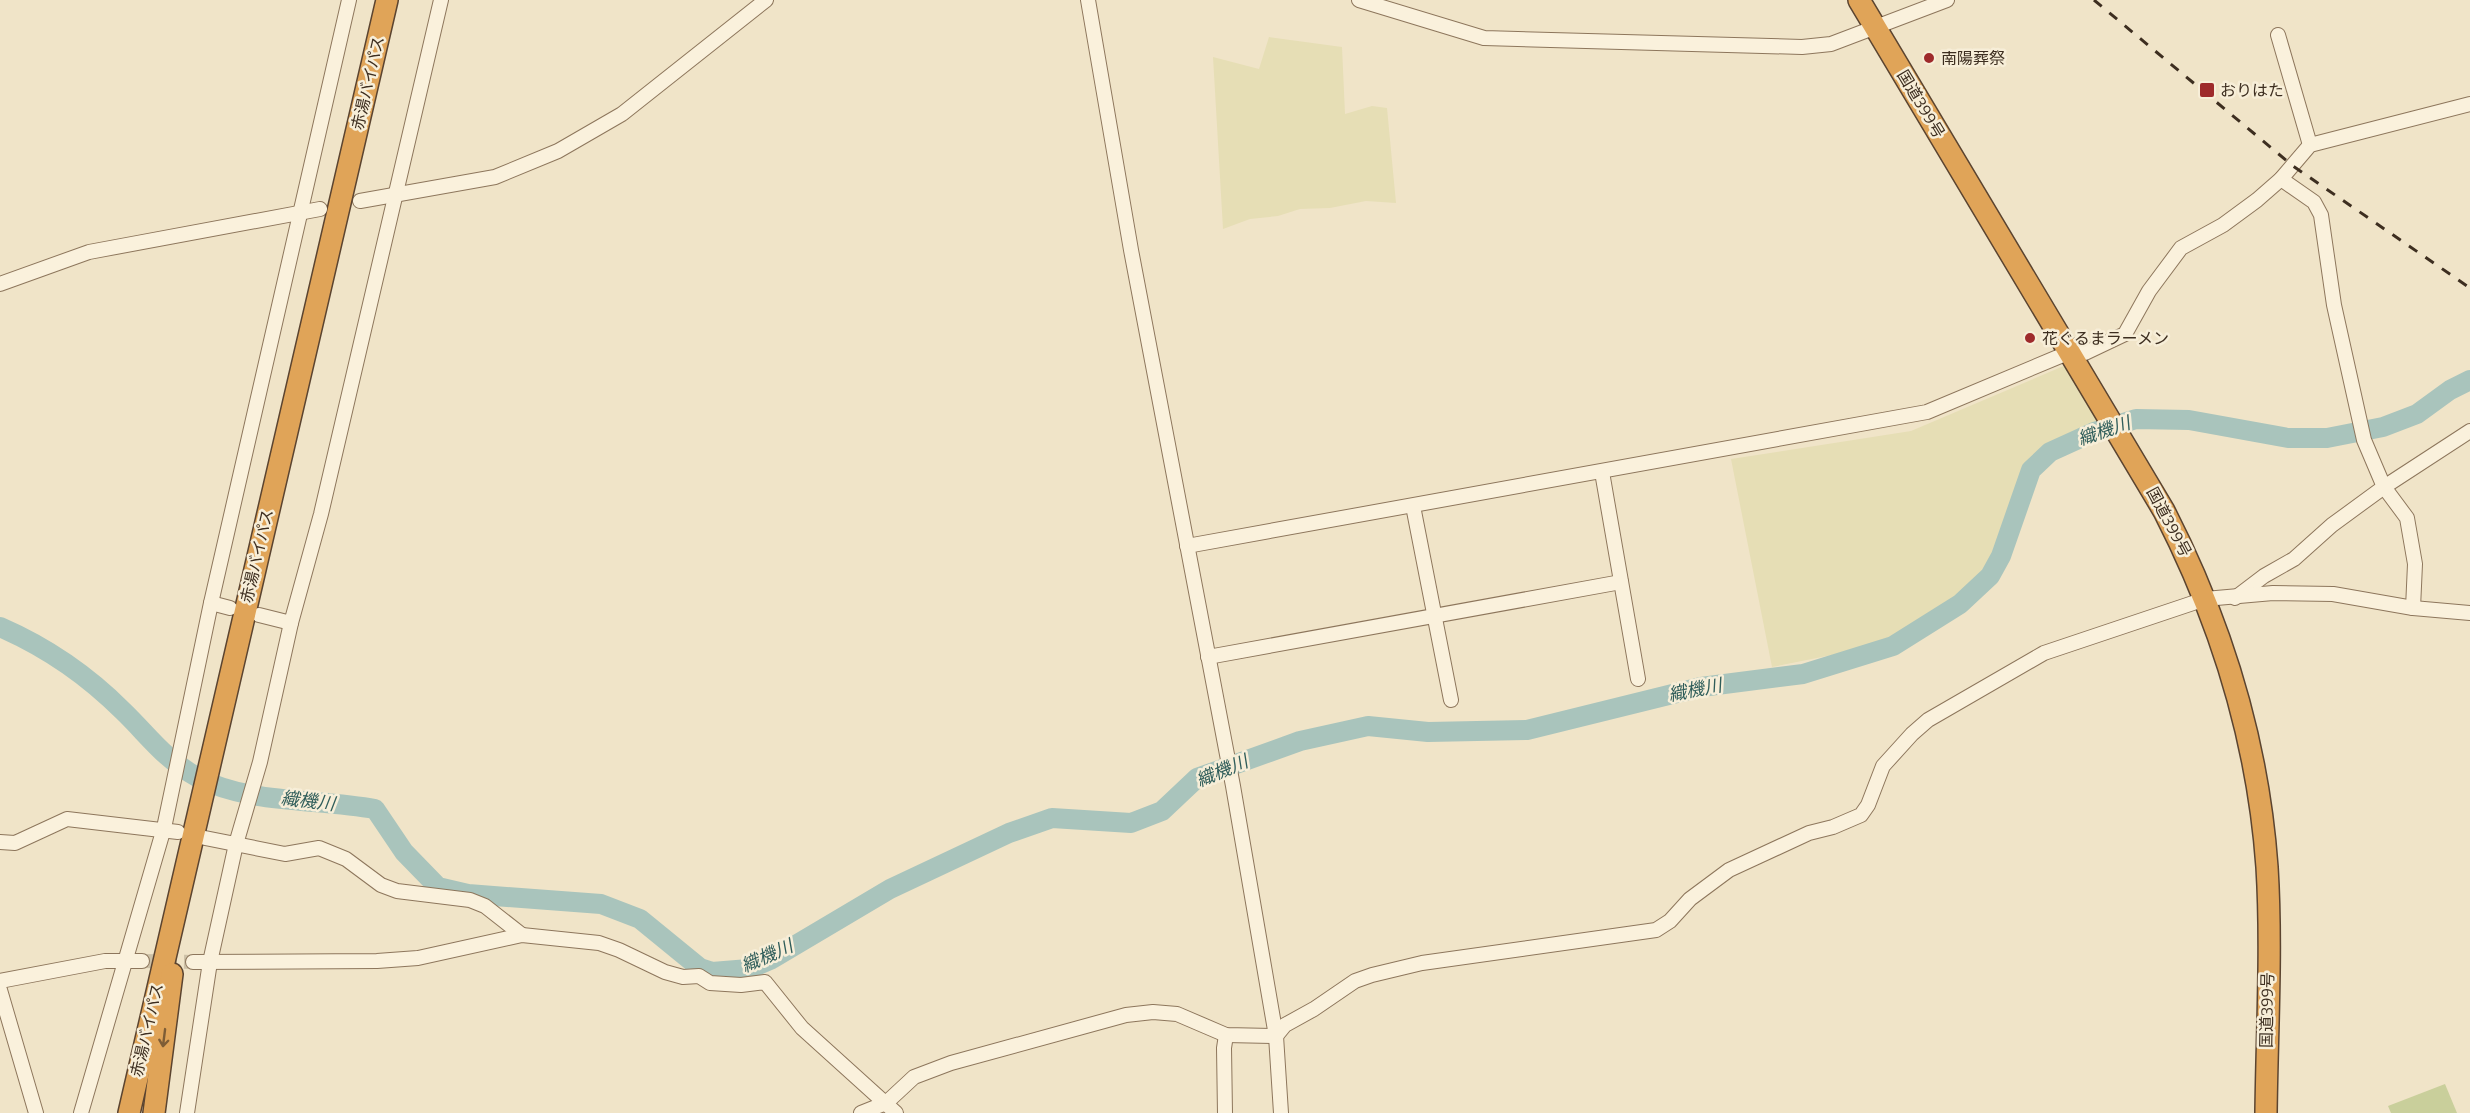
<svg xmlns="http://www.w3.org/2000/svg" width="2470" height="1113" font-family="Bitter,'Noto Sans JP',serif">
  <rect width="100%" height="100%" fill="#f0e4c8"/>
  <!-- farmland -->
  <g fill="#e6deb5">
    <polygon points="1269,37 1342,47 1345,114 1372,106 1387,108 1396,203 1366,201 1330,208 1300,209 1278,216 1250,219 1223,229 1213,57 1259,69"/>
    <polygon points="2066,365 2106,430 2032,463 1982,578 1949,607 1902,641 1772,667 1731,459 1911,431"/>
  </g>
  <!-- green -->
  <polygon fill="#c9cf9b" points="2445,1084 2457,1113 2391,1113 2388,1106"/>
  <g fill="none" stroke-linecap="round" stroke-linejoin="round">
    <!-- river -->
    <path stroke="#a9c4bc" stroke-width="20" d="M 0,627 C 46,647 87,675 123,711 C 149,736 163,758 197,777 C 250,805 317,798 375,809 L 404,852 L 438,887 L 468,894 L 601,904 L 640,919 L 700,968 L 712,972 L 749,969 L 772,959 L 890,889 L 1009,833 L 1052,818 L 1131,823 L 1162,811 L 1197,778 L 1300,741 L 1368,726 L 1428,732 L 1527,730 L 1701,687 L 1803,674 L 1893,646 L 1960,604 L 1990,576 L 2001,556 L 2031,470 L 2050,452 L 2094,432 L 2136,419 L 2189,420 L 2288,438 L 2327,438 L 2383,427 L 2417,414 L 2450,390 L 2470,380"/>
    <!-- minor-tunnel -->
    <polyline stroke="#ccc0a6" stroke-width="14" stroke-dasharray="14 7" stroke-linecap="butt" points="142,961 193,962"/>
    <defs>
      <g id="minor">
        <polyline points="1088,0 1131,250 1233,786 1276,1036 1281,1113"/>
        <polyline points="1359,0 1484,38 1802,47 1831,44 1947,0"/>
        <polyline points="2278,35 2310,145"/>
        <polyline points="2281,179 2314,202 2321,215 2334,305 2364,440 2384,487 2407,518 2415,564 2413,608"/>
        <polyline points="360,201 495,177 558,151 622,114 766,0"/>
        <polyline points="0,284 89,252 320,209"/>
        <polyline points="1602,472 1638,679"/>
        <polyline points="1413,506 1451,700"/>
        <polyline points="1187,546 1927,412 2070,352 2085,353 2125,334 2149,291 2181,248 2223,225 2257,200 2281,179 2310,145 2470,104"/>
        <polyline points="2235,598 2264,576 2294,559 2332,525 2384,487 2470,431"/>
        <polyline points="211,603 230,608"/>
        <polyline points="259,615 291,623"/>
        <polyline points="1208,657 1621,582"/>
        <polyline points="205,838 285,854 319,848 346,859 381,885 397,891 470,900 485,906 522,935"/>
        <polyline points="0,842 15,843 67,819 178,832"/>
        <polyline points="193,962 377,961 418,958 522,935 599,943 619,950 665,972 683,977 699,976 710,983 741,985 765,982 802,1028 896,1113"/>
        <polyline points="0,981 105,961 142,961"/>
        <polyline points="0,990 36,1113"/>
        <polyline points="81,1113 164,828 211,603 349,0"/>
        <polyline points="187,1113 210,962 236,844 260,762 291,623 321,514 441,0"/>
        <polyline points="861,1113 886,1103 914,1077 951,1063 1126,1015 1153,1012 1177,1014 1226,1035 1276,1036 1285,1025 1314,1009 1355,981 1372,975 1422,963 1656,930 1670,921 1690,899 1729,870 1809,833 1833,827 1861,815 1868,805 1883,766 1912,734 1928,720 2044,653 2205,599 2273,593 2333,594 2413,608 2470,613"/>
        <polyline points="1225,1113 1224,1048 1226,1035"/>
      </g>
      <g id="highway">
        <path d="M 1859,0 L 2164,511 C 2221,622 2258,741 2267,867 C 2272,948 2267,1031 2266,1113"/>
        <polyline points="129,1113 387,0"/>
        <polyline points="154,1113 172,974"/>
      </g>
    </defs>
    <!-- minor casing -->
    <use href="#minor" stroke="#8d765c" stroke-width="16"/>
    <!-- highway casing -->
    <use href="#highway" stroke="#5b4430" stroke-width="24"/>
    <!-- minor -->
    <use href="#minor" stroke="#faf1dc" stroke-width="14"/>
    <!-- highway -->
    <use href="#highway" stroke="#e0a458" stroke-width="21"/>
    <!-- rail -->
    <polyline stroke="#3d2e20" stroke-width="3" stroke-dasharray="10 10" stroke-linecap="butt" points="2094,0 2293,166 2470,288"/>
  </g>
  <!-- one-way arrows -->
  <defs><path id="oneway-shaft" d="M-6 0H5M1.5-3L5.5 0L1.5 3" fill="none" stroke-width="1.6" stroke-linecap="round" stroke-linejoin="round" transform="scale(1.5)"/></defs>
  <use stroke="#7e5d36" href="#oneway-shaft" transform="translate(164 1038) rotate(97)"/>
  <!-- markers -->
  <g fill="#9e2a2b" stroke="#f7eed8" stroke-width="2">
    <circle cx="1929" cy="58" r="6"/>
    <rect x="2199" y="82" width="16" height="16" rx="3"/>
    <circle cx="2030" cy="338" r="6"/>
  </g>
  <g text-anchor="middle" dominant-baseline="central" stroke-width="5" stroke-linejoin="round" paint-order="stroke">
    <!-- poi labels -->
    <g font-size="16" fill="#3d2e20" stroke="#f7eed8" text-anchor="start">
      <text x="1941" y="58">南陽葬祭</text>
      <text x="2220" y="90">おりはた</text>
      <text x="2042" y="338">花ぐるまラーメン</text>
    </g>
    <!-- street labels -->
    <g font-size="16" fill="#3d2e20" stroke="#f7eed8">
      <text transform="translate(368 83) rotate(-77)">赤湯バイパス</text>
      <text transform="translate(1921 104) rotate(59)">国道399号</text>
      <text transform="translate(2169 522) rotate(62)">国道399号</text>
      <text transform="translate(257 556) rotate(-77)">赤湯バイパス</text>
      <text transform="translate(2267 1010) rotate(-89)">国道399号</text>
      <text transform="translate(147 1030) rotate(-77)">赤湯バイパス</text>
    </g>
    <!-- water labels -->
    <g font-size="18" font-style="italic" fill="#2f5d5a" stroke="#f7eed8">
      <text transform="translate(2104 431) rotate(-19)">織機川</text>
      <text transform="translate(1695 690) rotate(-11)">織機川</text>
      <text transform="translate(1222 771) rotate(-23)">織機川</text>
      <text transform="translate(308 801) rotate(7)">織機川</text>
      <text transform="translate(767 956) rotate(-24)">織機川</text>
    </g>
  </g>
</svg>
